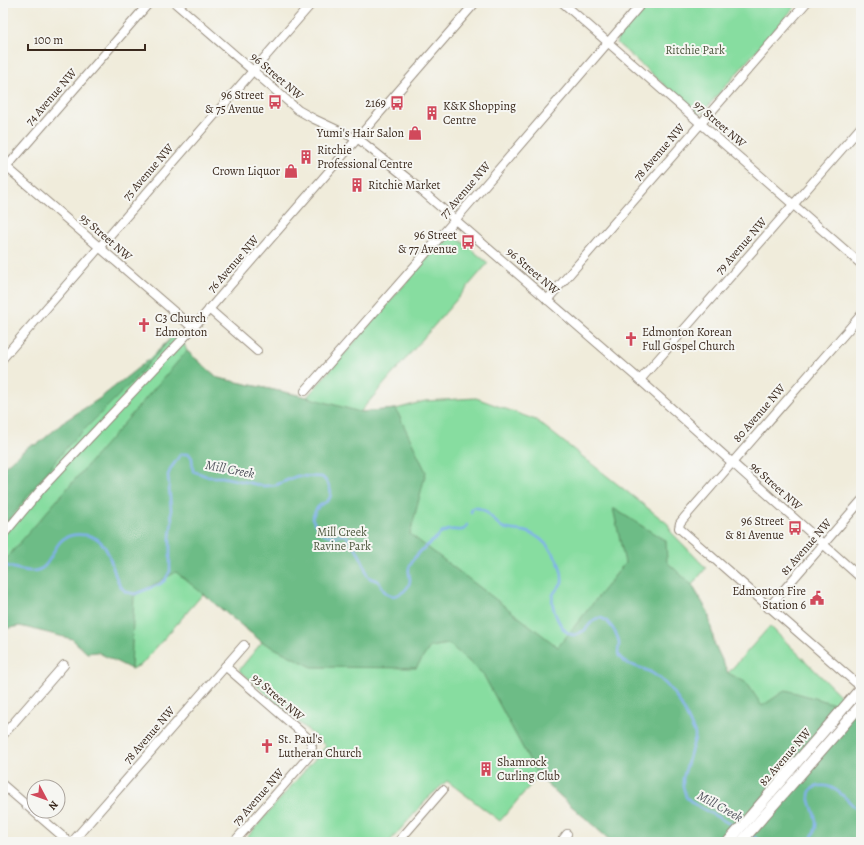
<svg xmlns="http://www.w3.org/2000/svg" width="864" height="845" font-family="Alegreya,serif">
  <rect width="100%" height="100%" fill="#f6f6f2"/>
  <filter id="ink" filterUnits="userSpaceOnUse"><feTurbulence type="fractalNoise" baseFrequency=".025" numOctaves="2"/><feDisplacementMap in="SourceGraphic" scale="8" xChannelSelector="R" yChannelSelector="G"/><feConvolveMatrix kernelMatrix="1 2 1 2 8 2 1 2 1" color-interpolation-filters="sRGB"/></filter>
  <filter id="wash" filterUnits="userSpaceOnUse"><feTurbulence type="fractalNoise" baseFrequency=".012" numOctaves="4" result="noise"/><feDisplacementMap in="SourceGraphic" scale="16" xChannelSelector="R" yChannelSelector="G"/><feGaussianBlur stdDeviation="0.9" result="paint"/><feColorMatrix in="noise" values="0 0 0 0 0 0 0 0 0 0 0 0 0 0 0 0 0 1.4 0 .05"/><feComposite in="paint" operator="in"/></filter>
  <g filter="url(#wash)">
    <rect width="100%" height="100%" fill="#f0ecdb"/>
    <!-- green -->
    <g fill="#87dda0" stroke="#61845f">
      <polygon points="648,3 798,3 702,113 696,113 617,43 617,38"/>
      <polygon points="450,232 488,263 360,412 396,409 425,401 476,398 536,420 668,524 671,532 706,568 692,585 708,612 714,643 728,673 770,626 852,707 861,842 612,842 538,776 500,821 447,781 430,796 389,842 243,842 326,746 239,670 262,642 203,594 141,665 131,669 88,631 3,597 3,468 29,446 38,444 65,421 99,399 146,363 172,337 178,330 187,351 218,378 307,397"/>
    </g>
    <!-- forest -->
    <g fill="#6dbc86" stroke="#547352">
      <polygon points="172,337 132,382 66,448 3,527 3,468 29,446 38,444 65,421 99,399 148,360"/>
      <polygon points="187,351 218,378 307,397 360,412 396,409 426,472 410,534 558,647 625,563 613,508 666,541 667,562 692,585 708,612 714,643 728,673 747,683 762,706 786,690 835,704 861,709 861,842 612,842 538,776 483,674 449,644 430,647 416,668 312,667 262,642 176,572 134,596 131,669 97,652 87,653 72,639 20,626 3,629 3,562"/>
    </g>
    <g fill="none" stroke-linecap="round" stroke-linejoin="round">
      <!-- stream -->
      <g stroke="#81b1ec" stroke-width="2.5">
        <path d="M 471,513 L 472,508 C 486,505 492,521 502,527 C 509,531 519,530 527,532 C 545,537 564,563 562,582 C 560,587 555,590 553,595 C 550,607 561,634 574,635 C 578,634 581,632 585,630 C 590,625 593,617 601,618 C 609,620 619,636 619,644 C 619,648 617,653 619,656 C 625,666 643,667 652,673 C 674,686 685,711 695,734 L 695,738 L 683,778 L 683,786 L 686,797 L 694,804 L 737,828"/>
        <path d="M 3,565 C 12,567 24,572 33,571 C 58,570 47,529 86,535 C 116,539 108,578 126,592 L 135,594 L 160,584 L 165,580 L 170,571 L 170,537 L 172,521 L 168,475 L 171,468 L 181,454 L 189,454 L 192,458 L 193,471 L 209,477 L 222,477 L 264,486 L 276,485 L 297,476 L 322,477 C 328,482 336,495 326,502 C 323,504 321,504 318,507 C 315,510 314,514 312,518 C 316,527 322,536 334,536 C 338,536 341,534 346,535 L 359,554 L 364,564 L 367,575 L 370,578 L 378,581 C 381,584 382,589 385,592 C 394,601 409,591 410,580 C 410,576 408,572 409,568 C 412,557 425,547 434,540 C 437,537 441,532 446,531 C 455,527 463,535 467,525"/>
        <polyline points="750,835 764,842"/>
        <path d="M 809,842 C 823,820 813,817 809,796 C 809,791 812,788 816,787 C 834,780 849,803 861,813"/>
      </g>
    </g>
  </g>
  <g filter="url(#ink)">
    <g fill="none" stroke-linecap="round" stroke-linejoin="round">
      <defs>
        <g id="minor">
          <polyline points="175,3 298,110 314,119 361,141 407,178 640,380 861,578"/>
          <polyline points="563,3 861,264"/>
          <polyline points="3,164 193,328"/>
          <polyline points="4,170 149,3"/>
          <polyline points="547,300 806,3"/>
          <polyline points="209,309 257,351"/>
          <polyline points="861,315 684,518 680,523 679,528 855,682 861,686"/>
          <polyline points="3,358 312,3"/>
          <polyline points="640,380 861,127"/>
          <polyline points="305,391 455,220 642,3"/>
          <polyline points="3,535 43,487 193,328 475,3"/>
          <polyline points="768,608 861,501"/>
          <path d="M 225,666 L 309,739 C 313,745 313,750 309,756 L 234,842"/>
          <polyline points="3,735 64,665"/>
          <polyline points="3,785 69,842"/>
          <polyline points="72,842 244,645"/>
          <polyline points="398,842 443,790"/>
          <polyline points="561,842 567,834"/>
        </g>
        <g id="major">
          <polyline points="728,842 861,688"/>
          <polyline points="741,842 861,705"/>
        </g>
      </defs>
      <!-- minor casing -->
      <use href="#minor" stroke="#968b7c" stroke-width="10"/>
      <!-- major casing -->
      <use href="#major" stroke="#968b7c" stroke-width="12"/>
      <!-- minor -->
      <use href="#minor" stroke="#fff" stroke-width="8"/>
      <!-- major -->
      <use href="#major" stroke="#fff" stroke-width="10"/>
    </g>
  </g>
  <!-- icons -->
  <defs>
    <symbol id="bus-bare" viewBox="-9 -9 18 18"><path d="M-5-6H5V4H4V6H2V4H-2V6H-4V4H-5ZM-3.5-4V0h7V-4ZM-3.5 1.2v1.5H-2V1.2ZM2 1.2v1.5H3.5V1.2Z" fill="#d1495b" stroke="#f6f6f2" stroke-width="2.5" paint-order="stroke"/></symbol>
    <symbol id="building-bare" viewBox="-9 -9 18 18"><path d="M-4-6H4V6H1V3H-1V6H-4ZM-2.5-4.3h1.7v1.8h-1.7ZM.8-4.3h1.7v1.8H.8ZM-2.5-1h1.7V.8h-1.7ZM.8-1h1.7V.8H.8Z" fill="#d1495b" stroke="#f6f6f2" stroke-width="2.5" paint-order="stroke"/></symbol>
    <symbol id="shop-bare" viewBox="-9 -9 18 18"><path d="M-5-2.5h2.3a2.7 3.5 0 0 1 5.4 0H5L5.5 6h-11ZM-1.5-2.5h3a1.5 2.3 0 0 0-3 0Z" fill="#d1495b" stroke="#f6f6f2" stroke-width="2.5" paint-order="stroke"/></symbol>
    <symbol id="church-bare" viewBox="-9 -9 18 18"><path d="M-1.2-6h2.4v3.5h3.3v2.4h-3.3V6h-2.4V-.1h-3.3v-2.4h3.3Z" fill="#d1495b" stroke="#f6f6f2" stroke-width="2.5" paint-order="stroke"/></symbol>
    <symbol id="civic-bare" viewBox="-9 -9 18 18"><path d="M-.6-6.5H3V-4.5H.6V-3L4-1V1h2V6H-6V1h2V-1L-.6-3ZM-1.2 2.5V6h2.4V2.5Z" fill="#d1495b" stroke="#f6f6f2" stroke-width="2.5" paint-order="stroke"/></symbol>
  </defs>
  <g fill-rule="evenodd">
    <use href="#bus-bare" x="265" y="92" width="20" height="20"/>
    <use href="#bus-bare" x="387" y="93" width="20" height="20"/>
    <use href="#building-bare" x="422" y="103" width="20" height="20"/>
    <use href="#shop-bare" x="405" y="123" width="20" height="20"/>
    <use href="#building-bare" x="296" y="147" width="20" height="20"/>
    <use href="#shop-bare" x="281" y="161" width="20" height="20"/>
    <use href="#building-bare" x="347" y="175" width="20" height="20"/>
    <use href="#bus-bare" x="458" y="232" width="20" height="20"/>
    <use href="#church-bare" x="134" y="315" width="20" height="20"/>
    <use href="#church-bare" x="621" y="329" width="20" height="20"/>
    <use href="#bus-bare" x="785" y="518" width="20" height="20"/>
    <use href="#civic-bare" x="807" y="588" width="20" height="20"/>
    <use href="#church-bare" x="257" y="736" width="20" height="20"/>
    <use href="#building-bare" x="476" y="759" width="20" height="20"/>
  </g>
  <g text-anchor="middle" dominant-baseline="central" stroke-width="4" stroke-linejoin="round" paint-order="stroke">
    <!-- park labels -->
    <g font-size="12" fill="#4e573e" stroke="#f6f6f2">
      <text x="695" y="50">Ritchie Park</text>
      <text x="342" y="532">Mill Creek<tspan x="342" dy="14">Ravine Park</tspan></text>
    </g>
    <!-- street labels -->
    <g font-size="12" fill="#3b2a1e" stroke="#f6f6f2">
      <text transform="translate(277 76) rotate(41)">96 Street NW</text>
      <text transform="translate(51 97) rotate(-49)">74 Avenue NW</text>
      <text transform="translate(720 124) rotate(41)">97 Street NW</text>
      <text transform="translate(659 152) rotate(-49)">78 Avenue NW</text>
      <text transform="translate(148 172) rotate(-49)">75 Avenue NW</text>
      <text transform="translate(465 190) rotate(-49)">77 Avenue NW</text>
      <text transform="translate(106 237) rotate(41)">95 Street NW</text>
      <text transform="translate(741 246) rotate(-49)">79 Avenue NW</text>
      <text transform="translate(233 264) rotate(-49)">76 Avenue NW</text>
      <text transform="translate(533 271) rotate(41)">96 Street NW</text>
      <text transform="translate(759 413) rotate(-49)">80 Avenue NW</text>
      <text transform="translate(776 486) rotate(42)">96 Street NW</text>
      <text transform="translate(806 547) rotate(-49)">81 Avenue NW</text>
      <text transform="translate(278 697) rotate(41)">93 Street NW</text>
      <text transform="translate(149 735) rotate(-49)">78 Avenue NW</text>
      <text transform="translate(785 757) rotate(-49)">82 Avenue NW</text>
      <text transform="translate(258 797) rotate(-49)">79 Avenue NW</text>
    </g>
    <!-- poi labels -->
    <g font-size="12" fill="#3b2a1e" stroke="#f6f6f2" text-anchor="end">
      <text x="264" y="95">96 Street<tspan x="264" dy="14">&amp; 75 Avenue</tspan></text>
      <text x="386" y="103">2169</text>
      <text x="443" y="106" text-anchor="start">K&amp;K Shopping<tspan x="443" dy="14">Centre</tspan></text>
      <text x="404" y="133">Yumi's Hair Salon</text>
      <text x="317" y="150" text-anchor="start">Ritchie<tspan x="317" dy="14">Professional Centre</tspan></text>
      <text x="280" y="171">Crown Liquor</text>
      <text x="368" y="185" text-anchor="start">Ritchie Market</text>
      <text x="457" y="235">96 Street<tspan x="457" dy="14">&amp; 77 Avenue</tspan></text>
      <text x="155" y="318" text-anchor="start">C3 Church<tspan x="155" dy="14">Edmonton</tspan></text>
      <text x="642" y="332" text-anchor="start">Edmonton Korean<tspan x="642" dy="14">Full Gospel Church</tspan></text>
      <text x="784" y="521">96 Street<tspan x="784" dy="14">&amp; 81 Avenue</tspan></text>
      <text x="806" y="591">Edmonton Fire<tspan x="806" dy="14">Station 6</tspan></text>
      <text x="278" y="739" text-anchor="start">St. Paul's<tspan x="278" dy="14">Lutheran Church</tspan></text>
      <text x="497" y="762" text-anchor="start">Shamrock<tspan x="497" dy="14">Curling Club</tspan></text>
    </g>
    <!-- water labels -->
    <g font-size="13" font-style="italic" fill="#50525c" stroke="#f6f6f2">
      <text transform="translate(230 469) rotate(11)">Mill Creek</text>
      <text transform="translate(720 806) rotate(29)">Mill Creek</text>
    </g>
  </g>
  <!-- margin -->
  <rect width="864" height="845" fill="none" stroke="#f6f6f2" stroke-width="16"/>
  <!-- north arrow -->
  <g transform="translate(46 799) rotate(131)"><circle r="19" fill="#f6f6f2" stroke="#aba49d"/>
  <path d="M0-3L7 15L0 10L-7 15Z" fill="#d1495b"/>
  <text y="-6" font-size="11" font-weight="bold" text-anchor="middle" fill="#3b2a1e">N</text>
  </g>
  <!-- scale -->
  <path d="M28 44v6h117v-6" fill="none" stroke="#3b2a1e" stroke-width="2"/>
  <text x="34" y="44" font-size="12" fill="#3b2a1e" stroke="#f6f6f2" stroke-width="3" paint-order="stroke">100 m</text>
</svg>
